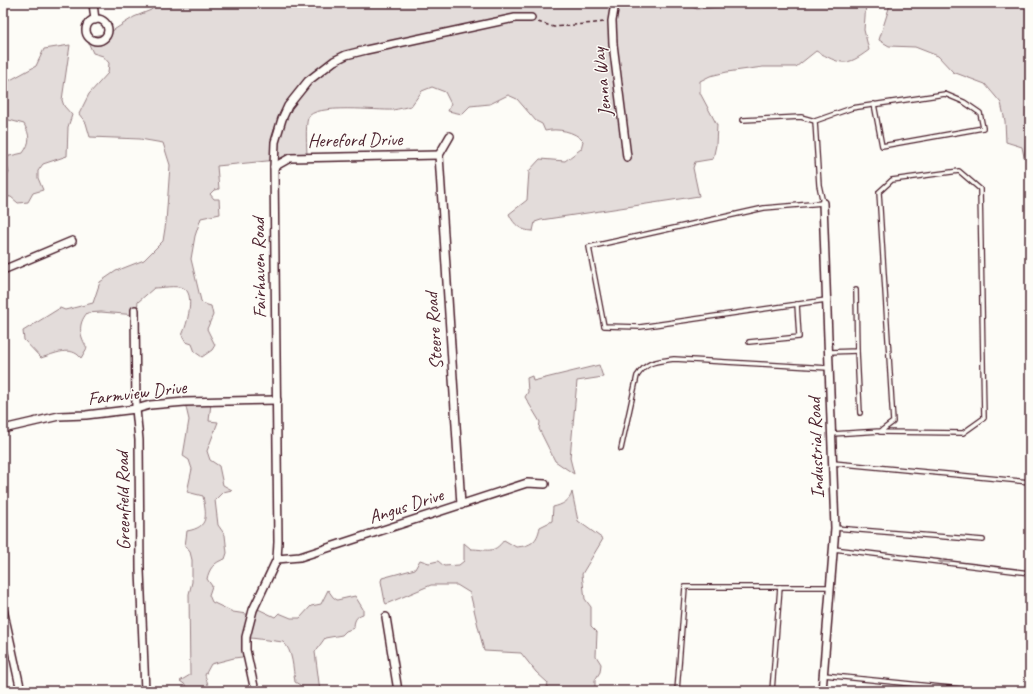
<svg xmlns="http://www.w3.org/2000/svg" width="1033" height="694" font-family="Caveat,sans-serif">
  <rect width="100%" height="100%" fill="#fdfcf7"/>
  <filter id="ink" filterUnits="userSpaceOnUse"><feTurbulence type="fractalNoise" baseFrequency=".025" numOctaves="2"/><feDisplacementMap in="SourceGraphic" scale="8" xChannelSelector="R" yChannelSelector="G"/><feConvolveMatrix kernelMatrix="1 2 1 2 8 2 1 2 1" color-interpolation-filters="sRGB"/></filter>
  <g filter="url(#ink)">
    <!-- green -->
    <g fill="#e3dcda" stroke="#967e82">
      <path d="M 157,3 L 681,3 L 697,9 L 719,7 L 721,3 L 866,3 L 864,30 L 869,50 C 845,68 841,64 816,51 L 796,67 L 763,67 L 727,72 L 710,76 L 700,81 L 700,93 L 717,125 L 716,145 L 713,159 L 695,162 L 693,168 L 699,196 L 541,220 L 535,222 L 533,231 C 521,231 514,225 509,214 L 527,200 L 529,171 L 540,159 L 565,161 L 581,149 L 583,141 C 575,131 557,128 545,131 L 542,124 L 536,121 L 517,99 L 508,95 L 490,104 L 470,106 L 462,114 L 448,111 L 451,104 L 445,92 L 432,87 L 422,91 L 411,106 C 406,107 399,109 393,110 C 379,111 313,103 308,118 C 305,127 307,147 307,157 L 217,166 L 219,189 L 214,190 L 210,194 L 214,199 L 219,199 L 220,214 L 201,218 L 195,236 L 191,259 L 201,301 L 204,304 L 211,306 L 213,315 L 207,329 L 215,345 L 212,350 L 202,357 L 195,352 L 192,344 L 186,342 L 182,335 C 187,326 196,292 183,288 C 175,285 162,288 154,288 L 138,302 L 136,315 L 101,312 L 87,313 C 77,325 80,336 87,348 L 81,358 C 71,345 54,354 41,358 L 24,340 L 23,331 L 60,308 L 65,310 L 93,303 L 100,282 L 116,271 L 144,260 L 163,241 L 166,222 L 170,165 L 163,143 L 140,139 L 90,137 L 86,123 L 79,114 L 89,94 L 108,73 L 109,63 L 103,56 L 93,53 L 88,42 L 93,36 L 109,33 L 134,17 L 151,10 Z"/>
      <polygon points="889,3 1030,3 1030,114 1024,157 1022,147 1006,142 1005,121 1001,103 985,84 953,72 938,56 915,47 889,46 879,40 889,8"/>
      <path d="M 70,45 L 62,100 L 64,106 L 72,115 L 68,127 L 67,156 L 43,164 L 38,171 L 38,178 L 43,190 L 33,193 L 28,202 L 18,203 L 11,197 L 3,196 L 3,181 L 9,173 L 5,157 L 23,153 C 31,142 30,135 24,124 L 9,120 L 3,122 L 3,84 L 36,66 L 44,49 Z"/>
      <polygon points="599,365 603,377 577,381 570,458 574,474 555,461 539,429 540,422 525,397 528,392 527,378 532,376 533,381"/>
      <path d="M 185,403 L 211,403 L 209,421 L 218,422 L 207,451 L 210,460 L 219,466 L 223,485 L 232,490 L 223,492 L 215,500 L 218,525 L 225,535 L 227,553 L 225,559 C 214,562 209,569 207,579 L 212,586 L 209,595 L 212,602 L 233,612 L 253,615 L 258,609 L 275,617 L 279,613 L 291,618 L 300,618 L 311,606 L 321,604 L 328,590 L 333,597 L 337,600 L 355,596 L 363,609 L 363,614 C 356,616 354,621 354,628 L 346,631 L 342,635 L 325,638 L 315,652 L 320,691 L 301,691 L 300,685 L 295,682 C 293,669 293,650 283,642 L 251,638 L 249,640 L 250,656 L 234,658 L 211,664 L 205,675 L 210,691 L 187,691 L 187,686 L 180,681 L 190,675 L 189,594 L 192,582 L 192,560 L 190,552 L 185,546 L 187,531 C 210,527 206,515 203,496 L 187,492 L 192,469 L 189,460 L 183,456 L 189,420 Z"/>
      <path d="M 572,492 L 578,521 L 603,539 L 582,574 L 585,599 L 591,607 L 591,626 L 597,632 L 596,656 L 601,664 L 600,672 L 595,680 L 595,691 L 546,691 L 548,683 L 536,672 L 521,653 L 484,651 L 470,593 L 457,585 L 431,585 L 386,604 L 385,602 L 381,581 L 382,578 L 415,569 L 420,560 L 429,563 L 438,561 L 444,566 L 459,565 L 464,561 L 464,543 L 471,549 C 487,549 493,555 504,540 L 516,547 C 531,546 537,542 540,527 L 552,521 L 553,507 C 562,505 570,501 572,492 Z"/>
    </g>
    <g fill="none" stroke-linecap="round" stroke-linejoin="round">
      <defs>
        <g id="service">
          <polyline points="743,120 801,117 815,121"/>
          <polyline points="826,300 640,327 604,326 589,247 764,208 823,203 819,185 815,121 852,108 945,94 964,102 980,113 983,128 882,146 874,104"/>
          <polyline points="749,342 799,337 797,304"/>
          <polyline points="857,351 860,413"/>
          <polyline points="829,352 857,351 856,290"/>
          <polyline points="832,434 881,431 893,422 879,192 892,180 959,171 980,189 984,418 963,433 880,432"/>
          <path d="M 621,449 L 637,376 C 648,360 657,362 674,359 L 828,368"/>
          <polyline points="833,463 1030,482"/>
          <polyline points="835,528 983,540"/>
          <polyline points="834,549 1030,573"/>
          <polyline points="824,675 979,691"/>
          <polyline points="677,691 685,587 830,587"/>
          <polyline points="772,691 780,587"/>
        </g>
        <g id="minor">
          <polyline points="93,3 95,20"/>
          <polyline points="615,3 612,21 613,44 627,157"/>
          <circle cx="97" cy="30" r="11"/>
          <polyline points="439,155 461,505"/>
          <polyline points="439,155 450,136"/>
          <polyline points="274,167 290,158 439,155"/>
          <polyline points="3,270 72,241"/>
          <polyline points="135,310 136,409 139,440 140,570 145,691"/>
          <polyline points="3,429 59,416 86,415 136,409 150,405 185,402 277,400"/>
          <polyline points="277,559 300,557 527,483 545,484"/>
          <polyline points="3,609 21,691"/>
          <polyline points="386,617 398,691"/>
          <polyline points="255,691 246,650 246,637 253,610 277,559 278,542 274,167 275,142 282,119 288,106 308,81 334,61 346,55 366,50 515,18 531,18"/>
          <polyline points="822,691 835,528 823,203"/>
        </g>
      </defs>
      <!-- service casing -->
      <use href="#service" stroke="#4a1f2b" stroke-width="6"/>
      <!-- minor casing -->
      <use href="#minor" stroke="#4a1f2b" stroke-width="10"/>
      <!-- path -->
      <polyline stroke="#4a1f2b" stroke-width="1.5" stroke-dasharray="4 3" stroke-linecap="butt" points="538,22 554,27 605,22"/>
      <!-- service -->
      <use href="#service" stroke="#fdfcf7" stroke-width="3.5"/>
      <!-- minor -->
      <use href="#minor" stroke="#fdfcf7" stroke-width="7"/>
    </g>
    <!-- one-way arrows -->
    <defs><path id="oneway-solid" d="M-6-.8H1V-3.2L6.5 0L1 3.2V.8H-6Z"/></defs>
    <use fill="#ac999b" href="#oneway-solid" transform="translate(944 562) rotate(-174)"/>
  </g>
  <g text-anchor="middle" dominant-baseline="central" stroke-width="3" stroke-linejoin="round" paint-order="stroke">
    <!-- street labels -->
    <g font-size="19" fill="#4a1f2b" stroke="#fdfcf7">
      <text transform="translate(602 82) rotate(-96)">Jenna Way</text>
      <text transform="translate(355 140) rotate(-1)">Hereford Drive</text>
      <text transform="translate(259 268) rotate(-91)">Fairhaven Road</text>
      <text transform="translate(434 331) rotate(-94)">Steere Road</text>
      <text transform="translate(137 393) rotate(-7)">Farmview Drive</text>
      <text transform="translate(816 448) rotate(-92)">Industrial Road</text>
      <text transform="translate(123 501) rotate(-91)">Greenfield Road</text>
      <text transform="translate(406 506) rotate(-18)">Angus Drive</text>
    </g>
  </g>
  <!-- margin -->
  <rect width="1033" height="694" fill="none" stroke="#fdfcf7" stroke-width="16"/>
  <rect x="8" y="8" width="1017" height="678" fill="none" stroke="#4a1f2b" stroke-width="1.5" filter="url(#ink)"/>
</svg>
